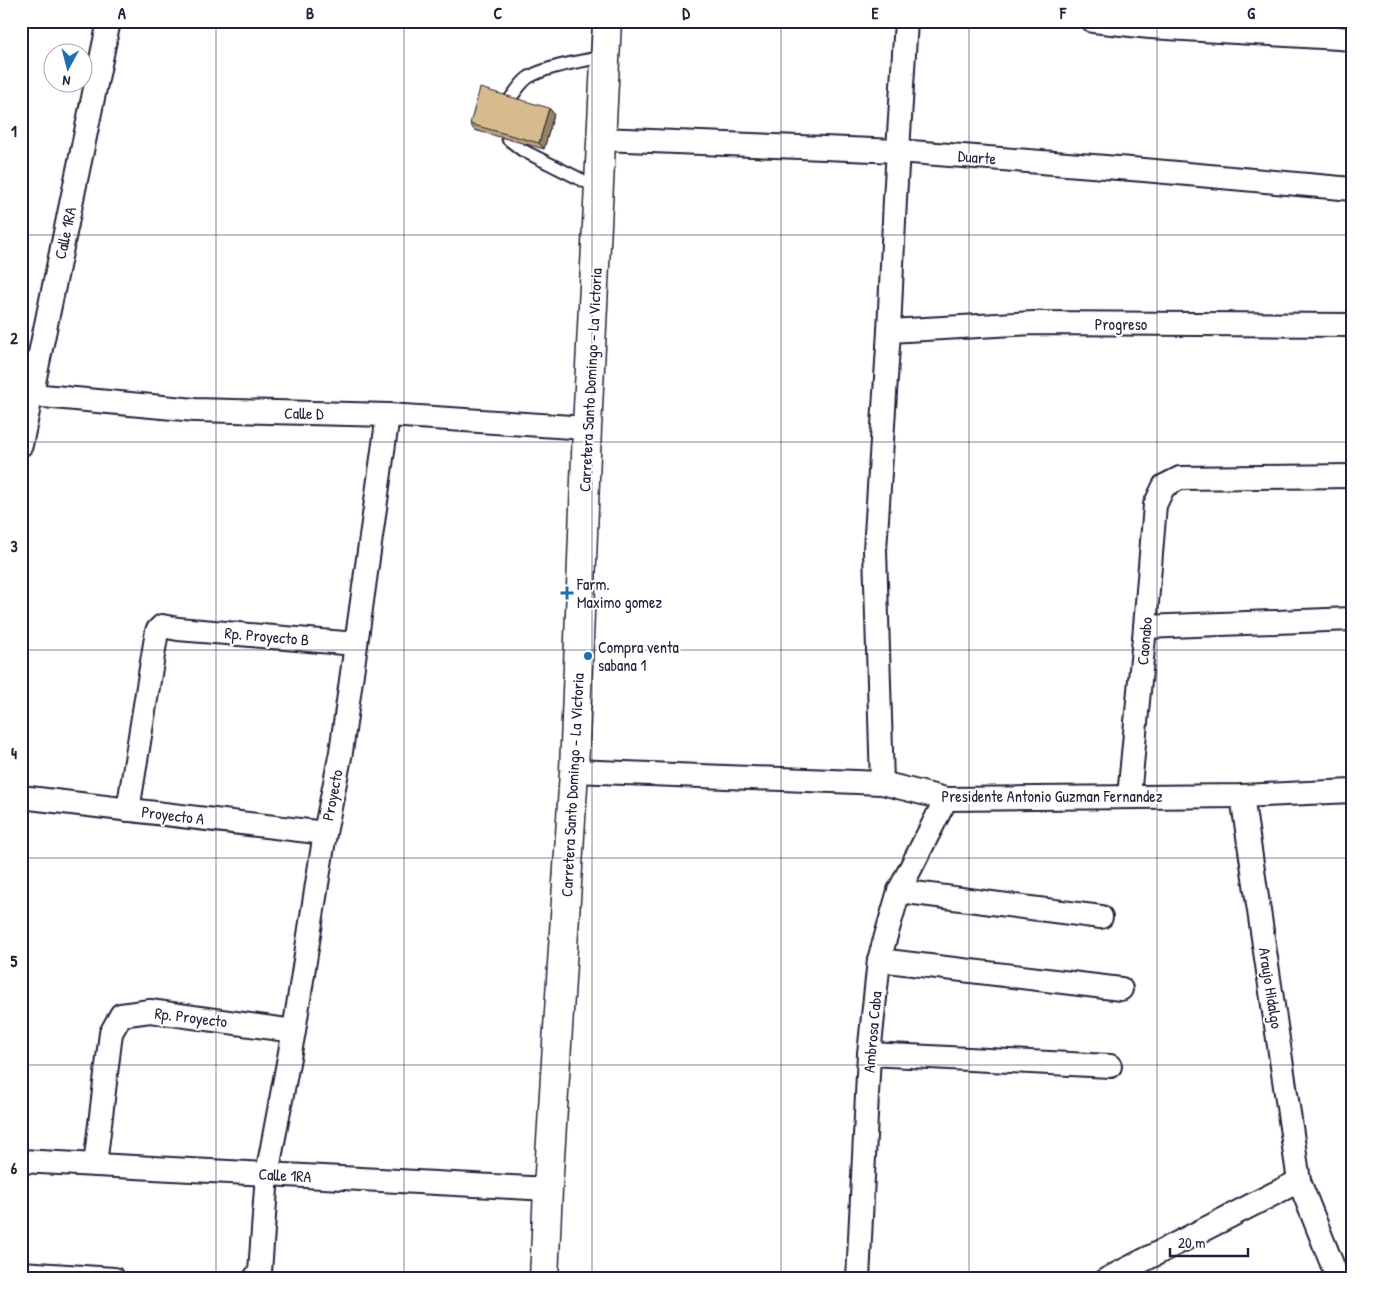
<svg xmlns="http://www.w3.org/2000/svg" width="1373" height="1300" font-family="'Patrick Hand',sans-serif">
  <rect width="100%" height="100%" fill="#fff"/>
  <filter id="ink" filterUnits="userSpaceOnUse"><feTurbulence type="fractalNoise" baseFrequency=".02" numOctaves="2"/><feDisplacementMap in="SourceGraphic" scale="10" xChannelSelector="R" yChannelSelector="G"/><feConvolveMatrix kernelMatrix="1 2 1 2 8 2 1 2 1" color-interpolation-filters="sRGB"/></filter>
  <g filter="url(#ink)">
    <g fill="none" stroke-linecap="round" stroke-linejoin="round">
      <defs>
        <g id="lane">
          <path d="M 509,100 C 515,93 521,82 529,77 C 550,65 582,62 605,56"/>
          <polyline points="508,139 522,150 598,188"/>
        </g>
        <g id="street">
          <polyline points="1093,21 1150,27 1339,38 1352,39"/>
          <polyline points="601,139 898,151 1144,170 1352,189"/>
          <polyline points="889,331 1034,323 1352,325"/>
          <polyline points="21,393 32,395 195,410 388,415 587,428"/>
          <polyline points="21,445 109,21"/>
          <polyline points="1145,627 1352,619"/>
          <polyline points="574,771 882,783 946,799 1242,796 1352,791"/>
          <polyline points="882,783 875,550 889,331 895,199 906,21"/>
          <polyline points="1242,796 1299,1181 1338,1279"/>
          <polyline points="21,797 325,833"/>
          <polyline points="1129,797 1145,627 1155,505 1164,486 1180,478 1352,476"/>
          <polyline points="128,810 157,631 162,626 178,629 356,644"/>
          <polyline points="899,891 1101,917"/>
          <polyline points="879,960 1121,989"/>
          <polyline points="869,1054 1110,1066"/>
          <polyline points="21,1161 548,1189"/>
          <polyline points="95,1165 111,1033 121,1015 150,1011 294,1031"/>
          <polyline points="21,1273 114,1279"/>
          <polyline points="254,1279 260,1272 267,1174 294,1031 325,833 341,752 388,415"/>
          <polyline points="858,1279 869,1054 879,960 899,891 946,799"/>
          <polyline points="1107,1279 1299,1181"/>
        </g>
        <polyline id="secondary" points="544,1279 548,1189 574,771 587,428 607,21"/>
      </defs>
      <!-- lane casing -->
      <use href="#lane" stroke="#22223b" stroke-width="15"/>
      <!-- street casing -->
      <use href="#street" stroke="#22223b" stroke-width="26"/>
      <!-- secondary casing -->
      <use href="#secondary" stroke="#22223b" stroke-width="31"/>
      <!-- lane -->
      <use href="#lane" stroke="#fff" stroke-width="11"/>
      <!-- street -->
      <use href="#street" stroke="#fff" stroke-width="22"/>
      <!-- secondary -->
      <use href="#secondary" stroke="#fff" stroke-width="28"/>
    </g>
    <!-- wall -->
    <polygon fill="#b8a278" stroke="#22223b" points="549,108 554,114 544,149 474,130 470,124"/>
    <!-- shaded-wall -->
    <polygon fill="#968462" stroke="#22223b" points="549,108 554,114 544,149 539,143"/>
    <!-- building -->
    <polygon fill="#d6bc8c" stroke="#22223b" points="480,88 549,108 539,143 470,124"/>
  </g>
  <!-- grid -->
  <path fill="none" stroke="#22223b" stroke-width="1" stroke-opacity="0.55" d="M 216,21 L 216,1279M 404,21 L 404,1279M 592,21 L 592,1279M 781,21 L 781,1279M 969,21 L 969,1279M 1157,21 L 1157,1279M 21,235 L 1352,235M 21,442 L 1352,442M 21,650 L 1352,650M 21,858 L 1352,858M 21,1065 L 1352,1065"/>
  <!-- markers -->
  <g fill="#1f6fb2" stroke="#fff" stroke-width="2">
    <path d="M564.5 585.5h5v5h5v5h-5v5h-5v-5h-5v-5h5z"/>
    <circle cx="588" cy="656" r="5"/>
  </g>
  <g text-anchor="middle" dominant-baseline="central" stroke-width="4" stroke-linejoin="round" paint-order="stroke">
    <!-- street labels -->
    <g font-size="16" fill="#22223b" stroke="#fff">
      <text transform="translate(977 157) rotate(5)">Duarte</text>
      <text transform="translate(65 233) rotate(-78)">Calle 1RA</text>
      <text x="1121" y="324">Progreso</text>
      <text transform="translate(590 380) rotate(-87)">Carretera Santo Domingo - La Victoria</text>
      <text transform="translate(304 413) rotate(1)">Calle D</text>
      <text transform="translate(267 636) rotate(5)">Rp. Proyecto B</text>
      <text transform="translate(1144 641) rotate(-85)">Caonabo</text>
      <text transform="translate(572 785) rotate(-87)">Carretera Santo Domingo - La Victoria</text>
      <text transform="translate(332 795) rotate(-79)">Proyecto</text>
      <text x="1052" y="796">Presidente Antonio Guzman Fernandez</text>
      <text transform="translate(173 815) rotate(7)">Proyecto A</text>
      <text transform="translate(1271 988) rotate(81)">Araujo Hidalgo</text>
      <text transform="translate(191 1017) rotate(7)">Rp. Proyecto</text>
      <text transform="translate(872 1032) rotate(-85)">Ambrosa Caba</text>
      <text transform="translate(285 1175) rotate(3)">Calle 1RA</text>
    </g>
    <!-- poi labels -->
    <g font-size="16" fill="#22223b" stroke="#fff" text-anchor="start">
      <text x="577" y="584">Farm.<tspan x="577" dy="18">Maximo gomez</tspan></text>
      <text x="598" y="647">Compra venta<tspan x="598" dy="18">sabana 1</tspan></text>
    </g>
  </g>
  <!-- margin -->
  <rect width="1373" height="1300" fill="none" stroke="#fff" stroke-width="55"/>
  <!-- north arrow -->
  <g transform="translate(68 68) rotate(187)"><circle r="24" fill="#ffffff" stroke="#a7a7b1"/>
  <path d="M0-4L9 19L0 12L-9 19Z" fill="#1f6fb2"/>
  <text y="-8" font-size="14" font-weight="bold" text-anchor="middle" fill="#22223b">N</text>
  </g>
  <!-- scale -->
  <path d="M1170 1248v8h78v-8" fill="none" stroke="#22223b" stroke-width="2.5"/>
  <text x="1178" y="1248" font-size="15" fill="#22223b" stroke="#ffffff" stroke-width="4" paint-order="stroke">20 m</text>
  <rect x="28" y="28" width="1318" height="1244" fill="none" stroke="#22223b" stroke-width="2"/>
  <g font-size="16" text-anchor="middle" font-weight="bold" fill="#22223b">
    <text x="122" y="19">A</text>
    <text x="310" y="19">B</text>
    <text x="498" y="19">C</text>
    <text x="686" y="19">D</text>
    <text x="875" y="19">E</text>
    <text x="1063" y="19">F</text>
    <text x="1251" y="19">G</text>
    <text x="14" y="137">1</text>
    <text x="14" y="344">2</text>
    <text x="14" y="552">3</text>
    <text x="14" y="759">4</text>
    <text x="14" y="967">5</text>
    <text x="14" y="1174">6</text>
  </g>
</svg>
